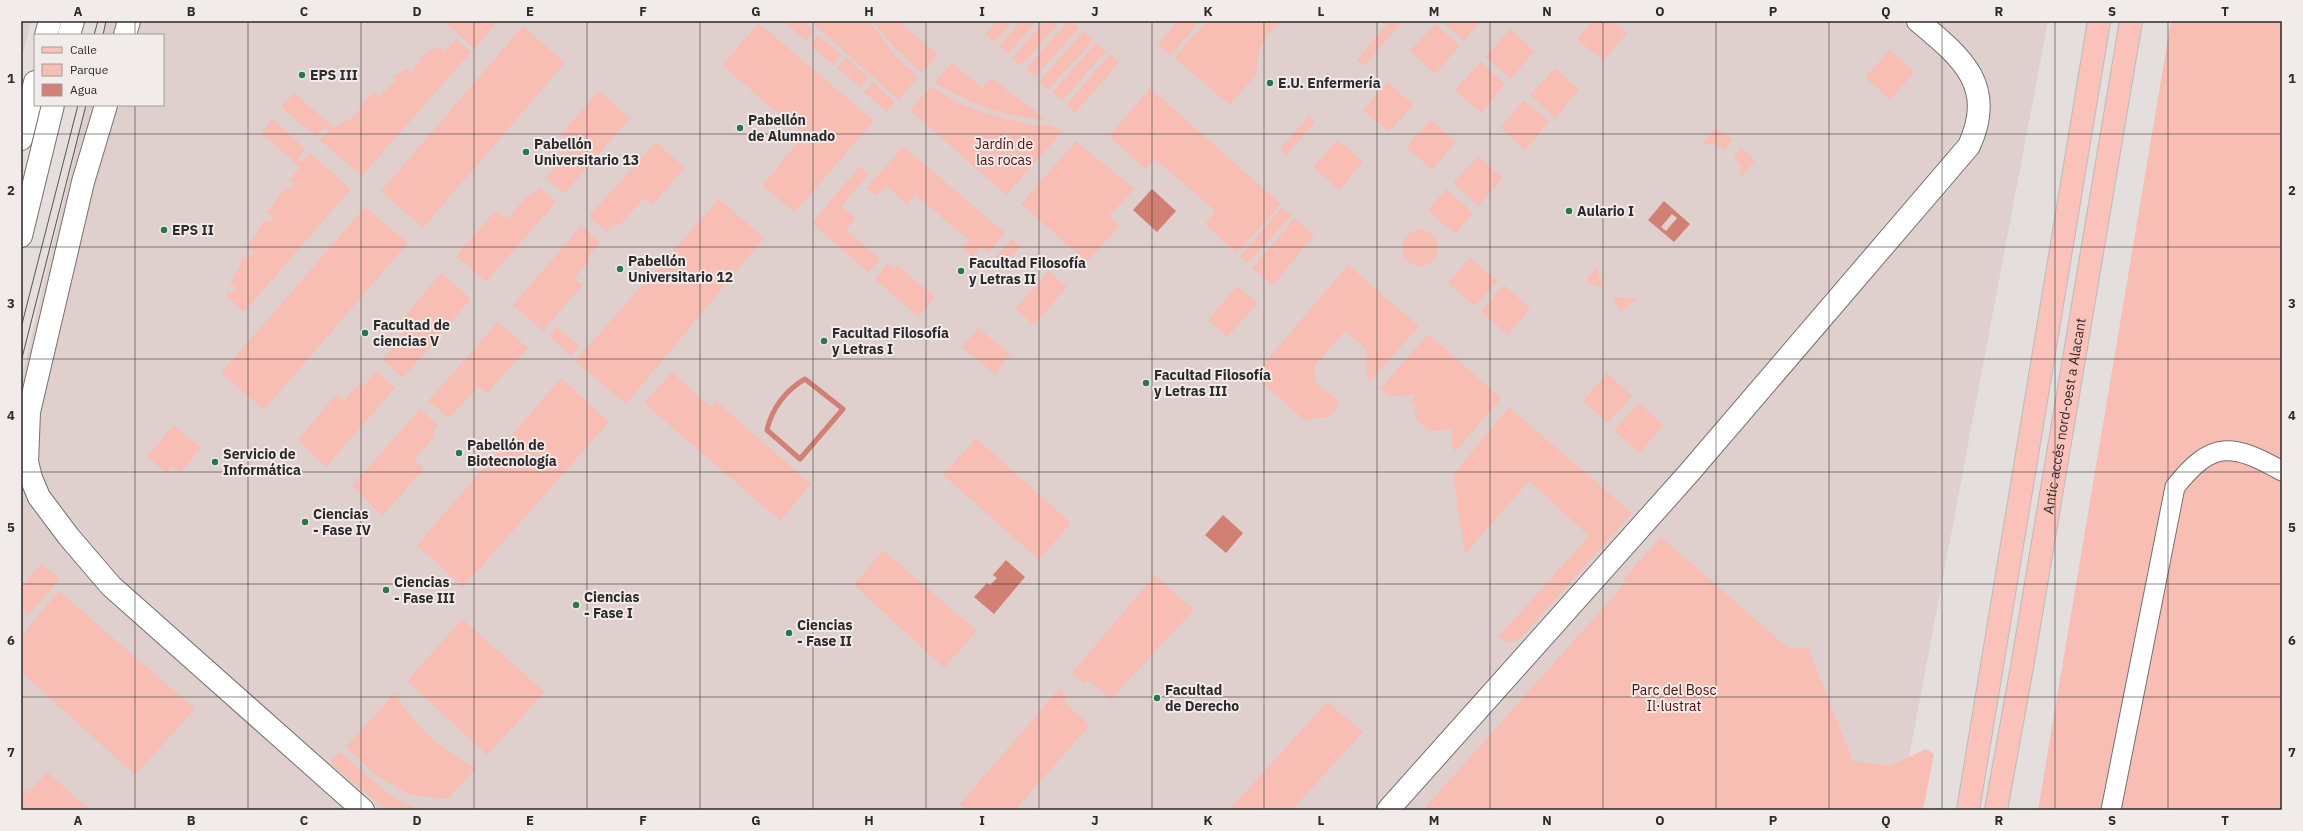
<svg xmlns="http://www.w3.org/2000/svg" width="2303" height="831" font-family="'IBM Plex Sans',sans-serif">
  <rect width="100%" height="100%" fill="#e4dedd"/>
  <!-- built -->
  <g fill="#dfd0cd">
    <polygon points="21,21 31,21 21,63"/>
    <polygon points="106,21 2048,21 1899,810 21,810 21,380 86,105 163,105 163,35 103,35"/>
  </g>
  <!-- green -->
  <g fill="#f8beb4">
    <polygon points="444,21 498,21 475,49"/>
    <polygon points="783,21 802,21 814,31 806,41"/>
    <polygon points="810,21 869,21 894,54 918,77 899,100"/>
    <polygon points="873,21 898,21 938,54 922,73 895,48"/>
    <polygon points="997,21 1013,21 994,42 985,34"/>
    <polygon points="1021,21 1037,21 1008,54 999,46"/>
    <polygon points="1044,21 1061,21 1021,66 1012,58"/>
    <polygon points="1068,21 1072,21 1079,28 1035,77 1026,69"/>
    <polygon points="1178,21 1200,21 1170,56 1158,44"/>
    <path d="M 1207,21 L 1285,21 C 1264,31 1255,52 1257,74 L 1230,105 L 1174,58 Z"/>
    <polygon points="1386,21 1403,21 1364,66 1357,60 1388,23"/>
    <polygon points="1442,21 1481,21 1464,41"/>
    <polygon points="1593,21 1613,21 1627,33 1603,61 1577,39"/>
    <polygon points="2171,21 2282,21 2282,810 2038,810"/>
    <polygon points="759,23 874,121 795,212 762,186 803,135 722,65"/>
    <polygon points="1435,24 1460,46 1435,74 1410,51"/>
    <polygon points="523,26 565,63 423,228 381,191"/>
    <polygon points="1510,29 1534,51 1511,79 1485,57"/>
    <polygon points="1083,31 1093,40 1048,90 1039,82"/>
    <polygon points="818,35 841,55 833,65 810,45"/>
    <polygon points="456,39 471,52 362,176 320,140 329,130 324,127 316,137 281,107 294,93 335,128 345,119 348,122 361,108 359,106 374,92 379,97 396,80 393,77 406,69 411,72 421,60 419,58 439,46 445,51"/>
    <polygon points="1096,43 1106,51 1062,101 1052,93"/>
    <polygon points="1890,50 1914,72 1890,100 1865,77"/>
    <polygon points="1110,54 1119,63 1075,113 1066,105"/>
    <polygon points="846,58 869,78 860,87 837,68"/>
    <polygon points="1481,62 1505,84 1481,113 1455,90"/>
    <path d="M 952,63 L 983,88 L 991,78 L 1047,120 C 1005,118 970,103 934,83 Z"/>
    <polygon points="1555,68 1579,90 1555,118 1530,95"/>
    <polygon points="872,82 895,102 887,112 864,92"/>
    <polygon points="1388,82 1413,105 1389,132 1363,110"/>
    <polygon points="931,87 957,102 983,113 1031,125 1052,125 1062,132 1006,195 910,110"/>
    <polygon points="1150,88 1281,204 1237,253 1205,224 1215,211 1155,159 1145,169 1109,136"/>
    <polygon points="599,91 630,118 564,194 546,178 554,169 550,166 570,142 561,134"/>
    <polygon points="1524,100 1549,122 1525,150 1500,127"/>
    <polygon points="1309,116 1315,122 1287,155 1280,149"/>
    <polygon points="273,119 305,149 298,159 302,162 310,153 351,189 244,312 226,296 228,291 231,293 236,290 236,287 230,285 244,256 248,258 253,255 254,251 247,248 264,220 269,222 272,220 273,216 267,213 286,186 290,190 295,184 289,181 300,167 261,133"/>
    <polygon points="1431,120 1456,142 1432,170 1406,147"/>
    <polygon points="1716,128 1733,140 1724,149 1713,144 1701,145"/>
    <polygon points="1338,140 1363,162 1339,190 1313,167"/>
    <polygon points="1076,141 1134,189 1109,216 1120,225 1087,262 1021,204"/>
    <polygon points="656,142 685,168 652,205 644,198 619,226 616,223 607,232 589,216"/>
    <polygon points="903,146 1005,233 988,253 981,247 972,257 962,249 969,240 915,195 907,204 886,186 877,196 867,188"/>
    <polygon points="1741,148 1755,160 1741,178 1740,165 1734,156"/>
    <polygon points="1478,156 1503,178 1478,206 1453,183"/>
    <polygon points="860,166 869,174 841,207 856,218 846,230 880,259 868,272 812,223"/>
    <polygon points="539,187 556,202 486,282 456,256 496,210 507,219 528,195 530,196"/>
    <polygon points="1446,189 1473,213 1455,234 1428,211"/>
    <polygon points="719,199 764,238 626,404 575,361"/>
    <polygon points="365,207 408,243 264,410 221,373"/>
    <polygon points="1281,208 1292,215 1248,263 1240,257"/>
    <polygon points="1295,218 1314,235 1273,286 1252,268"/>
    <polygon points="581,226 600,242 588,257 591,259 574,278 583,285 543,331 513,305"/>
    <circle cx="1420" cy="248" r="18"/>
    <polygon points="1012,239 1020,247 1004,264 995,257"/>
    <polygon points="1470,258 1497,281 1475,306 1448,283"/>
    <polygon points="888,264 894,269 897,265 935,297 918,317 875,279"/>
    <polygon points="1348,265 1419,326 1370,382 1367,379 1366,349 1345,331 1314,367 1316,382 1338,401 1337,408 1329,417 1304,420 1254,375"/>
    <polygon points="1598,265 1598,272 1604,288 1585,282"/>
    <polygon points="1049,271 1067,287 1034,325 1015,309"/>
    <polygon points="441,273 471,299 403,378 383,360 409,326 404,317"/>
    <polygon points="1504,285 1530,308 1508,335 1481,312"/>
    <polygon points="1237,286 1258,303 1227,337 1208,320"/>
    <polygon points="1612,297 1638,299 1621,312"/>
    <polygon points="498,322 528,348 487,393 478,387 449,418 428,401"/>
    <polygon points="557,327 579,346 571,356 549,336"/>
    <polygon points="978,328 1010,354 995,374 962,347"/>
    <polygon points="1428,334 1501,398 1456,451 1453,449 1451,429 1429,431 1415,419 1415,404 1410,404 1416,395 1389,396 1380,389"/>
    <polygon points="377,371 395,388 326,467 298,440 336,394 344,400 360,383 363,386"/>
    <polygon points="672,372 710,407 716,401 811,484 780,521 644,403"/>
    <polygon points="1607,373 1632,396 1608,423 1583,401"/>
    <polygon points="561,378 609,422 463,587 417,545"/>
    <polygon points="1639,403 1664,425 1639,453 1614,430"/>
    <polygon points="1509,407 1632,513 1520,639 1508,642 1498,637 1589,536 1529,481 1465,554 1453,475"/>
    <polygon points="420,409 438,426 432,434 435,437 414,459 424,469 382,516 352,486"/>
    <polygon points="174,425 201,448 180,473 172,466 166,473 147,456"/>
    <polygon points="976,438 1071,523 1039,560 943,475"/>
    <polygon points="1661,537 1788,648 1808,648 1853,761 1890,766 1926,749 1934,754 1923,810 1423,810 1626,582 1623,579"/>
    <polygon points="883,550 977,631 944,668 854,585"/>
    <polygon points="41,564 60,579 28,615 21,609 21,587"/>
    <polygon points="1155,575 1194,610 1111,699 1088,680 1084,684 1072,673"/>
    <polygon points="59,591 195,709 135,775 21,672 21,636"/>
    <polygon points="462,619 545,692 487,755 407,681"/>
    <polygon points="1059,689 1068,698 1064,702 1090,725 1015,810 967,810 960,804"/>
    <path d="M 395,693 C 414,726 442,750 476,768 L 448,799 L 410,795 L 376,775 L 346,747 Z"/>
    <polygon points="1327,702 1363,732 1292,810 1230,809"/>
    <polygon points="339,752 395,799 416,808 441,810 386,810 330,763"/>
    <polygon points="47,772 90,810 21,810 21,792 30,791"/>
  </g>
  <!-- water -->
  <g fill="#d28073" fill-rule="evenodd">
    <polygon points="1152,189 1176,211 1157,232 1133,210"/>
    <path d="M 1664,201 L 1690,224 L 1674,242 L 1648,220 ZM 1672,214 L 1677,218 L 1666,231 L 1661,227 Z"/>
    <polygon points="1223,515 1243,533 1226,553 1205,535"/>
    <polygon points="1006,560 1025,577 994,614 974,597 987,583 990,585 997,578 993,575"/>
  </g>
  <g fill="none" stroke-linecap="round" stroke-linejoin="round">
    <!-- stream -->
    <path stroke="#d28073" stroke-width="5" d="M 805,379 L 843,409 L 800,459 L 767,430 C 772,408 786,390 805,379 Z"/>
    <defs>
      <path id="street" d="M 2111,810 L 2175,487 C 2212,440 2232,443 2282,471"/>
      <g id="secondary">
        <polyline points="46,35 50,21"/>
        <polyline points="69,35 73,21"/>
        <polyline points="125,35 129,21"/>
        <polyline points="106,105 83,182 29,412 27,462 31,478 39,497 69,537 111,586 363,810"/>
        <polyline points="21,139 35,82"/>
        <polyline points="21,236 53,105"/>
        <path d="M 1388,810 L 1688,474 L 1969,146 C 1997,85 1961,57 1918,21"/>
      </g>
      <g id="primary">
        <polyline points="1968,810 2099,21"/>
        <path id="s1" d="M 1996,810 L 2022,667 L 2131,21"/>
      </g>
    </defs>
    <!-- street casing -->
    <use href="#street" stroke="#767170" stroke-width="21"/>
    <!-- secondary casing -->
    <use href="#secondary" stroke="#767170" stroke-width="24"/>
    <!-- primary casing -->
    <use href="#primary" stroke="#bbb" stroke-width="24"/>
    <!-- street -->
    <use href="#street" stroke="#fff" stroke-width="19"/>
    <!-- secondary -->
    <use href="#secondary" stroke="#fff" stroke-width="22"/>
    <!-- primary -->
    <use href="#primary" stroke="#fac2b9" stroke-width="22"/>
    <!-- tram -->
    <g stroke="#585555" stroke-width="1">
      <polyline points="94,35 98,21"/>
      <polyline points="103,35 106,21"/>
      <polyline points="21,328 78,105"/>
      <polyline points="21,362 86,105"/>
    </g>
  </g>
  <!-- grid -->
  <path fill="none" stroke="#2c2a2a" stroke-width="1" stroke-opacity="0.55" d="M 135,21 L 135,35M 248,21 L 248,810M 361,21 L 361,810M 474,21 L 474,810M 587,21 L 587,810M 700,21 L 700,810M 813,21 L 813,810M 926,21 L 926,810M 1039,21 L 1039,810M 1152,21 L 1152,810M 1264,21 L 1264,810M 1377,21 L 1377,810M 1490,21 L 1490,810M 1603,21 L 1603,810M 1716,21 L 1716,810M 1829,21 L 1829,810M 1942,21 L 1942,810M 2055,21 L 2055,810M 2168,21 L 2168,810M 135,105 L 135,810M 21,134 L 2282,134M 21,247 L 2282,247M 21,359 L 2282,359M 21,472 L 2282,472M 21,584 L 2282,584M 21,697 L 2282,697"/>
  <!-- markers -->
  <g fill="#27794a" stroke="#f1ebea" stroke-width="1.5">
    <circle cx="302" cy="75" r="4"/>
    <circle cx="1270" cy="83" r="4"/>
    <circle cx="740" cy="128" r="4"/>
    <circle cx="526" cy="152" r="4"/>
    <circle cx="1569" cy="211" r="4"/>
    <circle cx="164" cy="230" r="4"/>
    <circle cx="620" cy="269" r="4"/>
    <circle cx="961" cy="271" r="4"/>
    <circle cx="365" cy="333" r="4"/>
    <circle cx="824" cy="341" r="4"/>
    <circle cx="1146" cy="383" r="4"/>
    <circle cx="459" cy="453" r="4"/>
    <circle cx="215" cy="462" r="4"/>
    <circle cx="305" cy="522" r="4"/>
    <circle cx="386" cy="590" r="4"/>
    <circle cx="576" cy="605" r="4"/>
    <circle cx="789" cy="633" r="4"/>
    <circle cx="1157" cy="698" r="4"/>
  </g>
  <g text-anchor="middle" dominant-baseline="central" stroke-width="4" stroke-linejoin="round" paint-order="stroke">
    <!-- poi labels -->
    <g font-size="14" font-weight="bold" fill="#2c2a2a" stroke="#f1ebea" text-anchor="start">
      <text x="310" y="75">EPS III</text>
      <text x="1278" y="83">E.U. Enfermería</text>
      <text x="748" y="120">Pabellón<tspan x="748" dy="16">de Alumnado</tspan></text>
      <text x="534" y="144">Pabellón<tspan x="534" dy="16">Universitario 13</tspan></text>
      <text x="1577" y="211">Aulario I</text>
      <text x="172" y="230">EPS II</text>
      <text x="628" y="261">Pabellón<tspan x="628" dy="16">Universitario 12</tspan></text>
      <text x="969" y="263">Facultad Filosofía<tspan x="969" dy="16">y Letras II</tspan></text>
      <text x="373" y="325">Facultad de<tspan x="373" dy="16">ciencias V</tspan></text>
      <text x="832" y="333">Facultad Filosofía<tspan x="832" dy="16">y Letras I</tspan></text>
      <text x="1154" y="375">Facultad Filosofía<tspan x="1154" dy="16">y Letras III</tspan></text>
      <text x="467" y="445">Pabellón de<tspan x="467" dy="16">Biotecnología</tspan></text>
      <text x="223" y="454">Servicio de<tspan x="223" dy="16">Informática</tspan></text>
      <text x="313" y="514">Ciencias<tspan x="313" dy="16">- Fase IV</tspan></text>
      <text x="394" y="582">Ciencias<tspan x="394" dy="16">- Fase III</tspan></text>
      <text x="584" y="597">Ciencias<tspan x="584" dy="16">- Fase I</tspan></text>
      <text x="797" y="625">Ciencias<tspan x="797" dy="16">- Fase II</tspan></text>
      <text x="1165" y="690">Facultad<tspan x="1165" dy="16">de Derecho</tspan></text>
    </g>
    <!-- park labels -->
    <g font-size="14" fill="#570c06" stroke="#f1ebea">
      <text x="1004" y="144">Jardín de<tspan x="1004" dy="16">las rocas</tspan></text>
      <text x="1674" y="690">Parc del Bosc<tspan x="1674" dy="16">Il·lustrat</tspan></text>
    </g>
    <!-- street labels -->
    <g font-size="14" fill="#2c2a2a" stroke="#f1ebea">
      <text stroke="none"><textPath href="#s1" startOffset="400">Antic accés nord-oest a Alacant</textPath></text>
    </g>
  </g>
  <!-- border -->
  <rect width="2303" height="831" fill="none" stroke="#f1ebea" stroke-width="44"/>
  <!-- legend -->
  <rect x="34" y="34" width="130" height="72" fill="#f1ebea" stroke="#a29e9d"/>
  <rect x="42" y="47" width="20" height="6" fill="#fac2b9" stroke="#a29e9d"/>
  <text x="70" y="54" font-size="12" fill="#2c2a2a">Calle</text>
  <rect x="42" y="64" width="20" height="12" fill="#f8beb4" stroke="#a29e9d"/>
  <text x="70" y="74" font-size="12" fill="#2c2a2a">Parque</text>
  <rect x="42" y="84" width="20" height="12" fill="#d28073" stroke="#a29e9d"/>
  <text x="70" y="94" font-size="12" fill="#2c2a2a">Agua</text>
  <rect x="22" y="22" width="2259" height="787" fill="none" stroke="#2c2a2a" stroke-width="1.5"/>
  <g font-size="13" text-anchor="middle" font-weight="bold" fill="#2c2a2a">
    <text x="78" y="16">A</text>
    <text x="191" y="16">B</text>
    <text x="304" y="16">C</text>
    <text x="417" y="16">D</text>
    <text x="530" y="16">E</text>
    <text x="643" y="16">F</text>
    <text x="756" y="16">G</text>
    <text x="869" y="16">H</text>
    <text x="982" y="16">I</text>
    <text x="1095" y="16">J</text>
    <text x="1208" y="16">K</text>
    <text x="1321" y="16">L</text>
    <text x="1434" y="16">M</text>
    <text x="1547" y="16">N</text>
    <text x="1660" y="16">O</text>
    <text x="1773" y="16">P</text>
    <text x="1886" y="16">Q</text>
    <text x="1999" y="16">R</text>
    <text x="2112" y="16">S</text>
    <text x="2225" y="16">T</text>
    <text x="11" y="83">1</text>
    <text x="2292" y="83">1</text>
    <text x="11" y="195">2</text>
    <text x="2292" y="195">2</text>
    <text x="11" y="308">3</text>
    <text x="2292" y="308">3</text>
    <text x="11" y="420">4</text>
    <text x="2292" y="420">4</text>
    <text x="11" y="532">5</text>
    <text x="2292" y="532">5</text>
    <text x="11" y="645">6</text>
    <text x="2292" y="645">6</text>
    <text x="11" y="757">7</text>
    <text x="2292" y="757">7</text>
    <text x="78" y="825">A</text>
    <text x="191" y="825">B</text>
    <text x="304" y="825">C</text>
    <text x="417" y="825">D</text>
    <text x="530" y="825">E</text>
    <text x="643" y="825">F</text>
    <text x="756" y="825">G</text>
    <text x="869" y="825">H</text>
    <text x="982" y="825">I</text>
    <text x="1095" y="825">J</text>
    <text x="1208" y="825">K</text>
    <text x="1321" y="825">L</text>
    <text x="1434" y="825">M</text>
    <text x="1547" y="825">N</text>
    <text x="1660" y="825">O</text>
    <text x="1773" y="825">P</text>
    <text x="1886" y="825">Q</text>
    <text x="1999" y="825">R</text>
    <text x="2112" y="825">S</text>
    <text x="2225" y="825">T</text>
  </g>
</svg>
